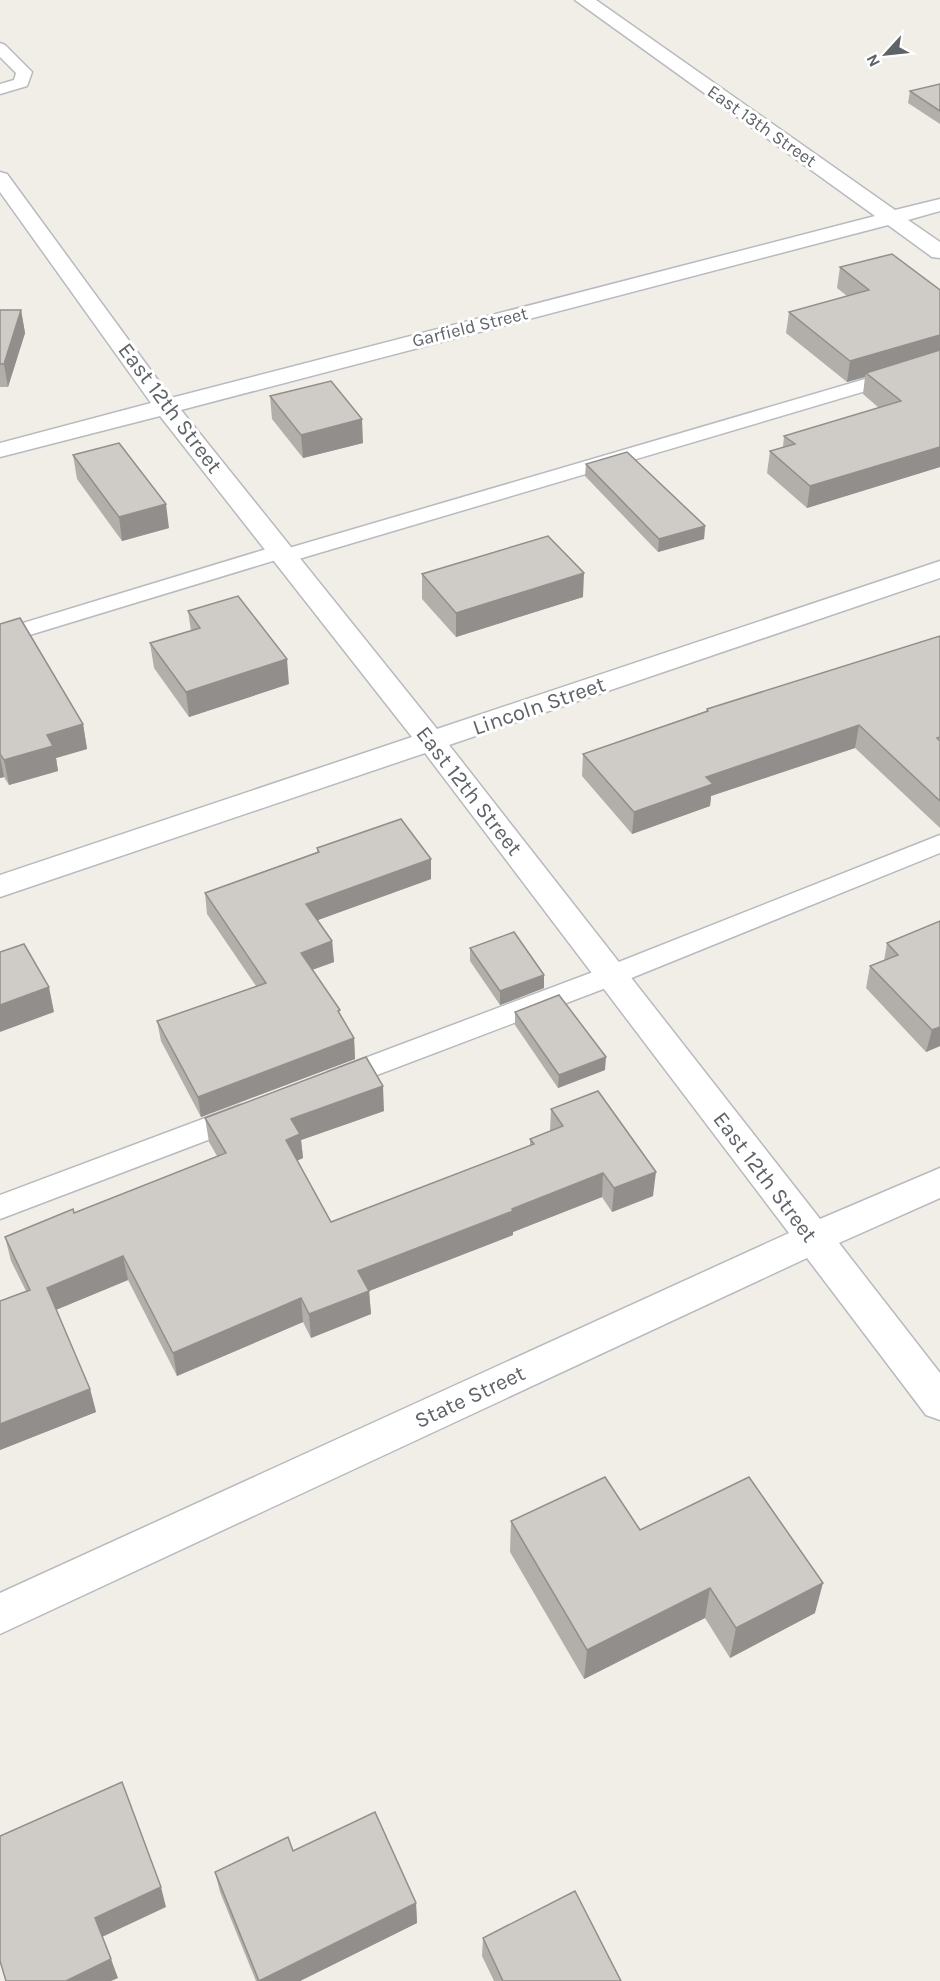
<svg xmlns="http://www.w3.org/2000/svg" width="940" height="1981" font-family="Karla,sans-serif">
  <rect width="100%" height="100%" fill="#f1eee7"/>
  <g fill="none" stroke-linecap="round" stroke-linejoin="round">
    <defs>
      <g id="service">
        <polygon points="0,43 5,45 32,72 27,86 0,94 0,84 14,80 16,73 0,57"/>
        <polygon points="940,357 940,369 292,561 284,562 276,560 0,644 0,630 273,547 281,546 289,548"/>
        <polygon points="940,835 940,853 619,983 348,1086 338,1090 328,1086 324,1079 328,1072 601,969"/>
        <polygon points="240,1105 250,1108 254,1116 250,1124 0,1219 0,1195"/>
      </g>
      <polygon id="minor" points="575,0 596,0 895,210 940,199 940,211 908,220 940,242 940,258 932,257 888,225 181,410 437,729 940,561 940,578 449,745 820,1219 940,1168 940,1198 839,1243 940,1373 940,1420 926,1415 807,1258 0,1634 0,1593 789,1233 425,753 0,897 0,875 412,737 160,416 0,457 0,443 151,403 0,192 0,172 7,174 171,398 875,216"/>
    </defs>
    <!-- service casing -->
    <use href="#service" stroke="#b7babe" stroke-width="3"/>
    <!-- minor casing -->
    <use href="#minor" stroke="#b7babe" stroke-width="3"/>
    <!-- service -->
    <use href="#service" fill="#fff" fill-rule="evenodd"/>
    <!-- minor -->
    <use href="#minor" fill="#fff" fill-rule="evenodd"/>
  </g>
  <!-- wall -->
  <g fill="#b2afaa">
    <polygon points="940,84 940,124 908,103 910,91"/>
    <polygon points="840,267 940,290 940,467 807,508 767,473 770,451 783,447 784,436 879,408 863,394 865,377 847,382 786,333 789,312 847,296 837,288"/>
    <polygon points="0,310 21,310 25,333 8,387 0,387"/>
    <polygon points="270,396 363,443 303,458 272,419"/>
    <polygon points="73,455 169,528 122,541 77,479"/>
    <polygon points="586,464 705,526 704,539 658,552 585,476"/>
    <polygon points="422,574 583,597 456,637 422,599"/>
    <polygon points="188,611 289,684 189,717 154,668 150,643 191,631"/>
    <polygon points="0,624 83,724 87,749 56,758 58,771 9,785 4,777 0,778"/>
    <polygon points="940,636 940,828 855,748 711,796 710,806 632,834 582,776 583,754 706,711 707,709"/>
    <polygon points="317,848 431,859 431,879 318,920 332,941 334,962 312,970 354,1038 355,1059 201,1117 161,1041 157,1021 256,986 207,914 205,893 317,852"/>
    <polygon points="940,921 940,1046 926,1052 866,988 870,966 884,961 887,943"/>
    <polygon points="470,948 544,988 500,1005 470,961"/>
    <polygon points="515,1012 605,1070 558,1088 515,1025"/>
    <polygon points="551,1109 653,1196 612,1212 602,1197 513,1232 513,1235 369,1291 371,1314 311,1338 303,1322 177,1376 128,1280 56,1310 90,1389 96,1412 0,1450 0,1301 26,1291 11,1261 5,1237 74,1213 217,1156 209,1142 205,1118 384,1111 301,1140 303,1158 297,1161 331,1222 530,1146 530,1139 550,1131"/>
    <polygon points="511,1521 640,1530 815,1613 730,1658 705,1618 584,1679 510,1552"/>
    <polygon points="293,1851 416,1903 417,1923 300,1981 256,1981 220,1892 215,1872"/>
    <polygon points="483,1938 621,1981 494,1981 482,1956"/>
  </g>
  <!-- shaded-wall -->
  <g fill="#918e8b">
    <polygon points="21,310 25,333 8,387 4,364"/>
    <polygon points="940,335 940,351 866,373 865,377 847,382 850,361"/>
    <polygon points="362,419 363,443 303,458 301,435"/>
    <polygon points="940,447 940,467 807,508 810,486"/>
    <polygon points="166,504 169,528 122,541 119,517"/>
    <polygon points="705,526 704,539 658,552 659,539"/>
    <polygon points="584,573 583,597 456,637 456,613"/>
    <polygon points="287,659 289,684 189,717 186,692"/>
    <polygon points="83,724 87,749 56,758 58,771 9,785 4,760 47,735"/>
    <polygon points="859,725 855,748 711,796 710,806 632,834 634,812 706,777"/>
    <polygon points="0,756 4,777 0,778"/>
    <polygon points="431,859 431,879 307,924 306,904"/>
    <polygon points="332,941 334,962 303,973 301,953"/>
    <polygon points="544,975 544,988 500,1005 500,991"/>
    <polygon points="49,987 54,1012 0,1032 0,1005"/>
    <polygon points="940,1027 940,1046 926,1052 932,1030"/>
    <polygon points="354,1038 355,1059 201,1117 198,1097"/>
    <polygon points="606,1057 605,1070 558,1088 559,1075"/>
    <polygon points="383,1086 384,1111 301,1140 303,1158 288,1164 286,1140 291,1119"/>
    <polygon points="656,1172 653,1196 612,1212 614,1188"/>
    <polygon points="603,1173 602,1197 513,1232 513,1235 369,1291 371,1314 311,1338 309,1314 358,1271"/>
    <polygon points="123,1256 128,1280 53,1311 47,1288"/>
    <polygon points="301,1298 303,1322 177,1376 173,1353"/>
    <polygon points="90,1389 96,1412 0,1450 0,1424"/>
    <polygon points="823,1583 815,1613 730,1658 736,1628"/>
    <polygon points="710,1588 705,1618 584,1679 587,1650"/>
    <polygon points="161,1887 166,1907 102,1937 95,1918"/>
    <polygon points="416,1903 417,1923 300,1981 260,1981"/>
    <polygon points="111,1959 118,1978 111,1981 66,1981"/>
  </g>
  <!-- building -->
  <g fill="#cfcbc6" stroke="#918e8b" stroke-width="1.5">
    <polygon points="940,84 940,111 910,91"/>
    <polygon points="892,254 940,290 940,335 850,361 789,312 869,290 840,267"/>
    <polygon points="0,310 21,310 4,364 0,364"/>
    <polygon points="940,350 940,447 810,486 770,451 795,444 784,436 901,401 866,373"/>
    <polygon points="331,381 362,419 301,435 270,396"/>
    <polygon points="119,443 166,504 119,517 73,455"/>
    <polygon points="627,452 705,526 659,539 586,464"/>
    <polygon points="548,536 584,573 456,613 422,574"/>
    <polygon points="238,596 287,659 186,692 150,643 200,628 188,611"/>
    <polygon points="20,618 83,724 47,735 53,746 4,760 0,754 0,624"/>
    <polygon points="940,636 940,737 937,738 940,741 940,801 859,725 706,777 713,784 634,812 583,754 708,711 707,709"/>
    <polygon points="401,819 431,859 306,904 332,941 301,953 340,1010 338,1011 354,1038 198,1097 157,1021 266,983 205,893 319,852 317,848"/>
    <polygon points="940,921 940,1027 932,1030 870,966 898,955 887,943"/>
    <polygon points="514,932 544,975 500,991 470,948"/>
    <polygon points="24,944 49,987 0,1005 0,952"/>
    <polygon points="559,995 606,1057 559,1075 515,1012"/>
    <polygon points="366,1057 383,1086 291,1119 300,1134 286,1140 331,1222 534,1144 530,1139 563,1126 551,1109 598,1091 656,1172 614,1188 603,1173 512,1209 513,1211 358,1271 369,1291 309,1314 301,1298 173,1353 123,1256 47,1288 90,1389 0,1424 0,1301 30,1290 5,1237 73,1209 74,1213 226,1153 205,1118"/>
    <polygon points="605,1477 640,1530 749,1477 823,1583 736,1628 710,1588 587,1650 511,1521"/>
    <polygon points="122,1782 161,1887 95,1918 111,1959 66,1981 6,1981 0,1961 0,1836"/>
    <polygon points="375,1812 416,1903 259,1981 215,1872 288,1837 293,1851"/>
    <polygon points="575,1891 621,1981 503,1981 483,1938"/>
  </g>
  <g text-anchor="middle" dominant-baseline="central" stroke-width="6" stroke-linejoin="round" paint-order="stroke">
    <!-- far-street labels -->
    <g font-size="18" fill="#5e6368" stroke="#fff">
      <text transform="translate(762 126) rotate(35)">East 13th Street</text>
      <text transform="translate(470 327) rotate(-14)">Garfield Street</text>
    </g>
    <!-- street labels -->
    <g font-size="22" fill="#5e6368" stroke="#fff">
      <text transform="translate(170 408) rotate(53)">East 12th Street</text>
      <text transform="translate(539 706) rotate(-19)">Lincoln Street</text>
      <text transform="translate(469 791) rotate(52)">East 12th Street</text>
      <text transform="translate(765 1177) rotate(53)">East 12th Street</text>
      <text transform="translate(470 1397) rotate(-25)">State Street</text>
    </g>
  </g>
  <!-- north arrow -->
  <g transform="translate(886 54) rotate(243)" stroke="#ffffff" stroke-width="4.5" paint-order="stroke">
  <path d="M0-4.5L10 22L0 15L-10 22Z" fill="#5e6368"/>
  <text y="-9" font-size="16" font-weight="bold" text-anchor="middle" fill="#5e6368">N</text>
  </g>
</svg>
